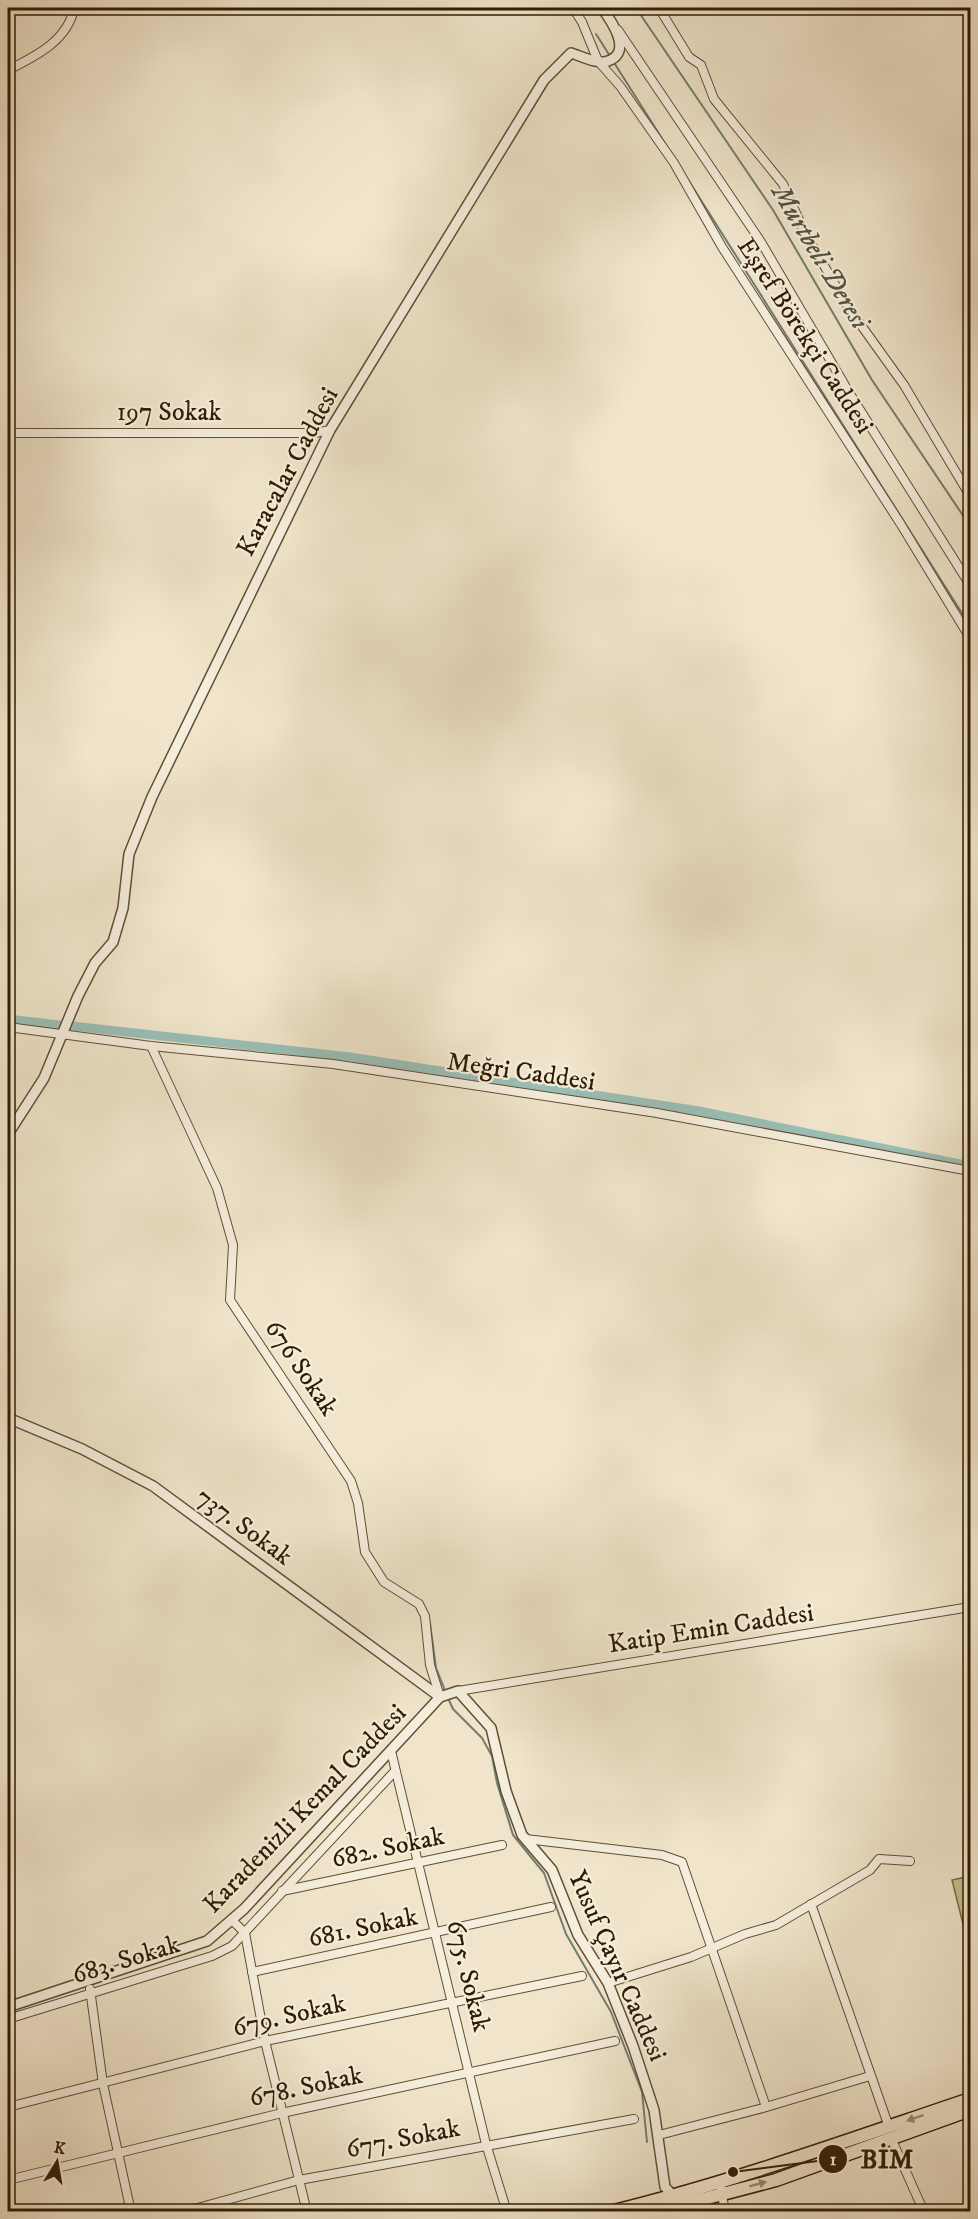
<svg xmlns="http://www.w3.org/2000/svg" width="978" height="2219" font-family="'IM FELL DW Pica',serif">
  <rect width="100%" height="100%" fill="#f0e5cb"/>
  <filter id="stains"><feTurbulence type="fractalNoise" baseFrequency=".00333" numOctaves="4"/><feColorMatrix values="0 0 0 0 .2 0 0 0 0 .09 0 0 0 0 .02 0 0 0 .5 -.17"/></filter>
  <radialGradient id="worn" r=".72"><stop offset=".6" stop-color="#630" stop-opacity="0"/><stop offset="1" stop-color="#630" stop-opacity=".3"/></radialGradient>
  <!-- green -->
  <polygon fill="#c2c292" stroke="#796f49" stroke-width="1.5" points="970,1876 970,1935 966,1936 952,1880"/>
  <g fill="none" stroke-linecap="round" stroke-linejoin="round">
    <!-- stream -->
    <g stroke="#707e6e" stroke-width="2">
      <polyline points="636,8 773,210 872,380 970,526"/>
      <polyline points="596,34 610,56"/>
      <polyline points="613,61 970,626"/>
      <polyline points="430,1623 436,1668 446,1693"/>
      <polyline points="448,1698 453,1709 482,1738 492,1756 497,1783 513,1835 544,1873 566,1934 611,2012 642,2092 647,2142"/>
    </g>
    <!-- canal -->
    <g stroke="#9abfb7" stroke-width="9">
      <polyline points="8,1019 59,1025"/>
      <polyline points="72,1026 350,1057 699,1111 970,1166"/>
    </g>
    <defs>
      <g id="minor">
        <polyline points="573,8 582,22 598,61 620,86 674,163 722,247 900,523 970,638"/>
        <polyline points="659,8 689,57 701,65 714,99 783,184 804,231 848,307 904,385 970,496"/>
        <polyline points="618,30 761,242 850,394 970,585"/>
        <path d="M 8,70 C 34,57 68,41 74,8"/>
        <polyline points="8,433 314,433 330,430"/>
        <polyline points="8,1027 151,1046 333,1064 657,1113 970,1171"/>
        <polyline points="151,1046 217,1188 233,1245 230,1300 351,1481 358,1503 365,1552 384,1582 419,1604 425,1616 430,1665 440,1697"/>
        <polyline points="458,1691 970,1607"/>
        <polyline points="391,1751 486,2144 507,2212"/>
        <polyline points="526,1839 662,1855 682,1862 766,2107"/>
        <polyline points="282,1891 502,1845"/>
        <polyline points="811,1904 889,2127"/>
        <polyline points="232,1920 245,1933 265,2041 307,2212"/>
        <polyline points="252,1972 551,1907"/>
        <polyline points="608,1983 691,1957 745,1934 776,1925 870,1870 879,1859 910,1861"/>
        <polyline points="90,1989 103,2084 131,2212"/>
        <polyline points="8,2019 212,1956 232,1946 395,1771"/>
        <polyline points="8,2107 265,2041 582,1976"/>
        <polyline points="659,2135 763,2108 870,2076"/>
        <polyline points="891,2138 924,2212"/>
        <polyline points="8,2180 282,2113 615,2041"/>
        <polyline points="720,2183 725,2212"/>
        <polyline points="183,2212 299,2180 634,2119"/>
        <polyline points="491,2212 506,2208"/>
      </g>
      <g id="tertiary">
        <path d="M 8,1134 L 44,1078 L 78,996 L 95,963 L 113,942 L 123,908 L 129,854 L 152,797 L 330,430 L 544,80 L 571,53 C 581,56 598,65 608,61 C 634,52 610,19 602,8"/>
        <polyline points="8,1418 82,1449 153,1486 440,1697"/>
        <polyline points="8,2007 207,1941 244,1909 440,1697 458,1691 491,1728 506,1791 522,1835 552,1870 578,1935 608,1983 633,2046 654,2110 665,2187 682,2205 695,2212"/>
      </g>
      <g id="primary">
        <path d="M 610,2212 C 733,2182 851,2139 970,2099"/>
        <polyline points="654,2212 776,2180 970,2110"/>
      </g>
    </defs>
    <!-- minor casing -->
    <use href="#minor" stroke="#604e33" stroke-width="10"/>
    <!-- tertiary casing -->
    <use href="#tertiary" stroke="#604e33" stroke-width="12"/>
    <!-- primary casing -->
    <use href="#primary" stroke="#301c00" stroke-width="15"/>
    <!-- minor -->
    <use href="#minor" stroke="#f5eedd" stroke-width="8"/>
    <!-- tertiary -->
    <use href="#tertiary" stroke="#f5eedd" stroke-width="9"/>
    <!-- primary -->
    <use href="#primary" stroke="#f0e5cb" stroke-width="12"/>
  </g>
  <!-- one-way arrows -->
  <defs><path id="oneway-solid" d="M-6-.8H1V-3.2L6.5 0L1 3.2V.8H-6Z" transform="scale(1.5)"/></defs>
  <g fill="#9a8b70">
    <use href="#oneway-solid" transform="translate(915 2118) rotate(161)"/>
    <use href="#oneway-solid" transform="translate(758 2184) rotate(-15)"/>
  </g>
  <g text-anchor="middle" dominant-baseline="central" stroke-width="4.5" stroke-linejoin="round" paint-order="stroke">
    <!-- street labels -->
    <g font-size="26" fill="#301c00" stroke="#f5eedd">
      <text transform="translate(805 336) rotate(57)">Eşref Börekçi Caddesi</text>
      <text x="169" y="412">197 Sokak</text>
      <text transform="translate(288 472) rotate(-62)">Karacalar Caddesi</text>
      <text transform="translate(521 1072) rotate(8)">Meğri Caddesi</text>
      <text transform="translate(301 1368) rotate(56)">676 Sokak</text>
      <text transform="translate(244 1527) rotate(36)">737. Sokak</text>
      <text transform="translate(711 1629) rotate(-9)">Katip Emin Caddesi</text>
      <text transform="translate(305 1809) rotate(-46)">Karadenizli Kemal Caddesi</text>
      <text transform="translate(388 1848) rotate(-12)">682. Sokak</text>
      <text transform="translate(363 1928) rotate(-12)">681. Sokak</text>
      <text transform="translate(126 1960) rotate(-17)">683. Sokak</text>
      <text transform="translate(617 1966) rotate(66)">Yusuf Çayır Caddesi</text>
      <text transform="translate(468 1976) rotate(76)">675. Sokak</text>
      <text transform="translate(289 2016) rotate(-13)">679. Sokak</text>
      <text transform="translate(306 2087) rotate(-12)">678. Sokak</text>
      <text transform="translate(403 2139) rotate(-11)">677. Sokak</text>
    </g>
    <!-- water labels -->
    <g font-size="27" font-style="italic" fill="#555540" stroke="#f5eedd">
      <text transform="translate(820 257) rotate(59)">Murtbeli Deresi</text>
    </g>
  </g>
  <!-- callouts -->
  <path fill="none" stroke="#301c00" stroke-width="2" d="M733 2172L833 2159"/>
  <g fill="#301c00" stroke="#f5eedd" stroke-width="2">
    <circle cx="733" cy="2172" r="6"/>
    <circle cx="833" cy="2159" r="15"/>
  </g>
  <g font-size="18" text-anchor="middle" font-weight="bold" fill="#fff">
    <text x="833" y="2165">1</text>
  </g>
  <g font-size="27" text-anchor="middle" font-weight="bold" fill="#301c00" stroke="#f5eedd" stroke-width="4.5" stroke-linejoin="round" paint-order="stroke">
    <text x="887" y="2168">BİM</text>
  </g>
  <!-- margin -->
  <rect width="978" height="2219" fill="none" stroke="#f0e5cb" stroke-width="30"/>
  <rect x="9" y="9" width="960" height="2201" fill="none" stroke="#301c00" stroke-width="3"/>
  <rect x="15" y="15" width="948" height="2189" fill="none" stroke="#301c00" stroke-width="1.5"/>
  <!-- north arrow -->
  <g transform="translate(57 2162) rotate(11)" stroke="#f5eedd" stroke-width="4.5" paint-order="stroke">
  <path d="M0-4.5L10 22L0 15L-10 22Z" fill="#301c00"/>
  <text y="-9" font-size="16" font-weight="bold" text-anchor="middle" fill="#301c00">K</text>
  </g>
  <rect width="100%" height="100%" filter="url(#stains)"/>
  <rect width="100%" height="100%" fill="url(#worn)"/>
</svg>
